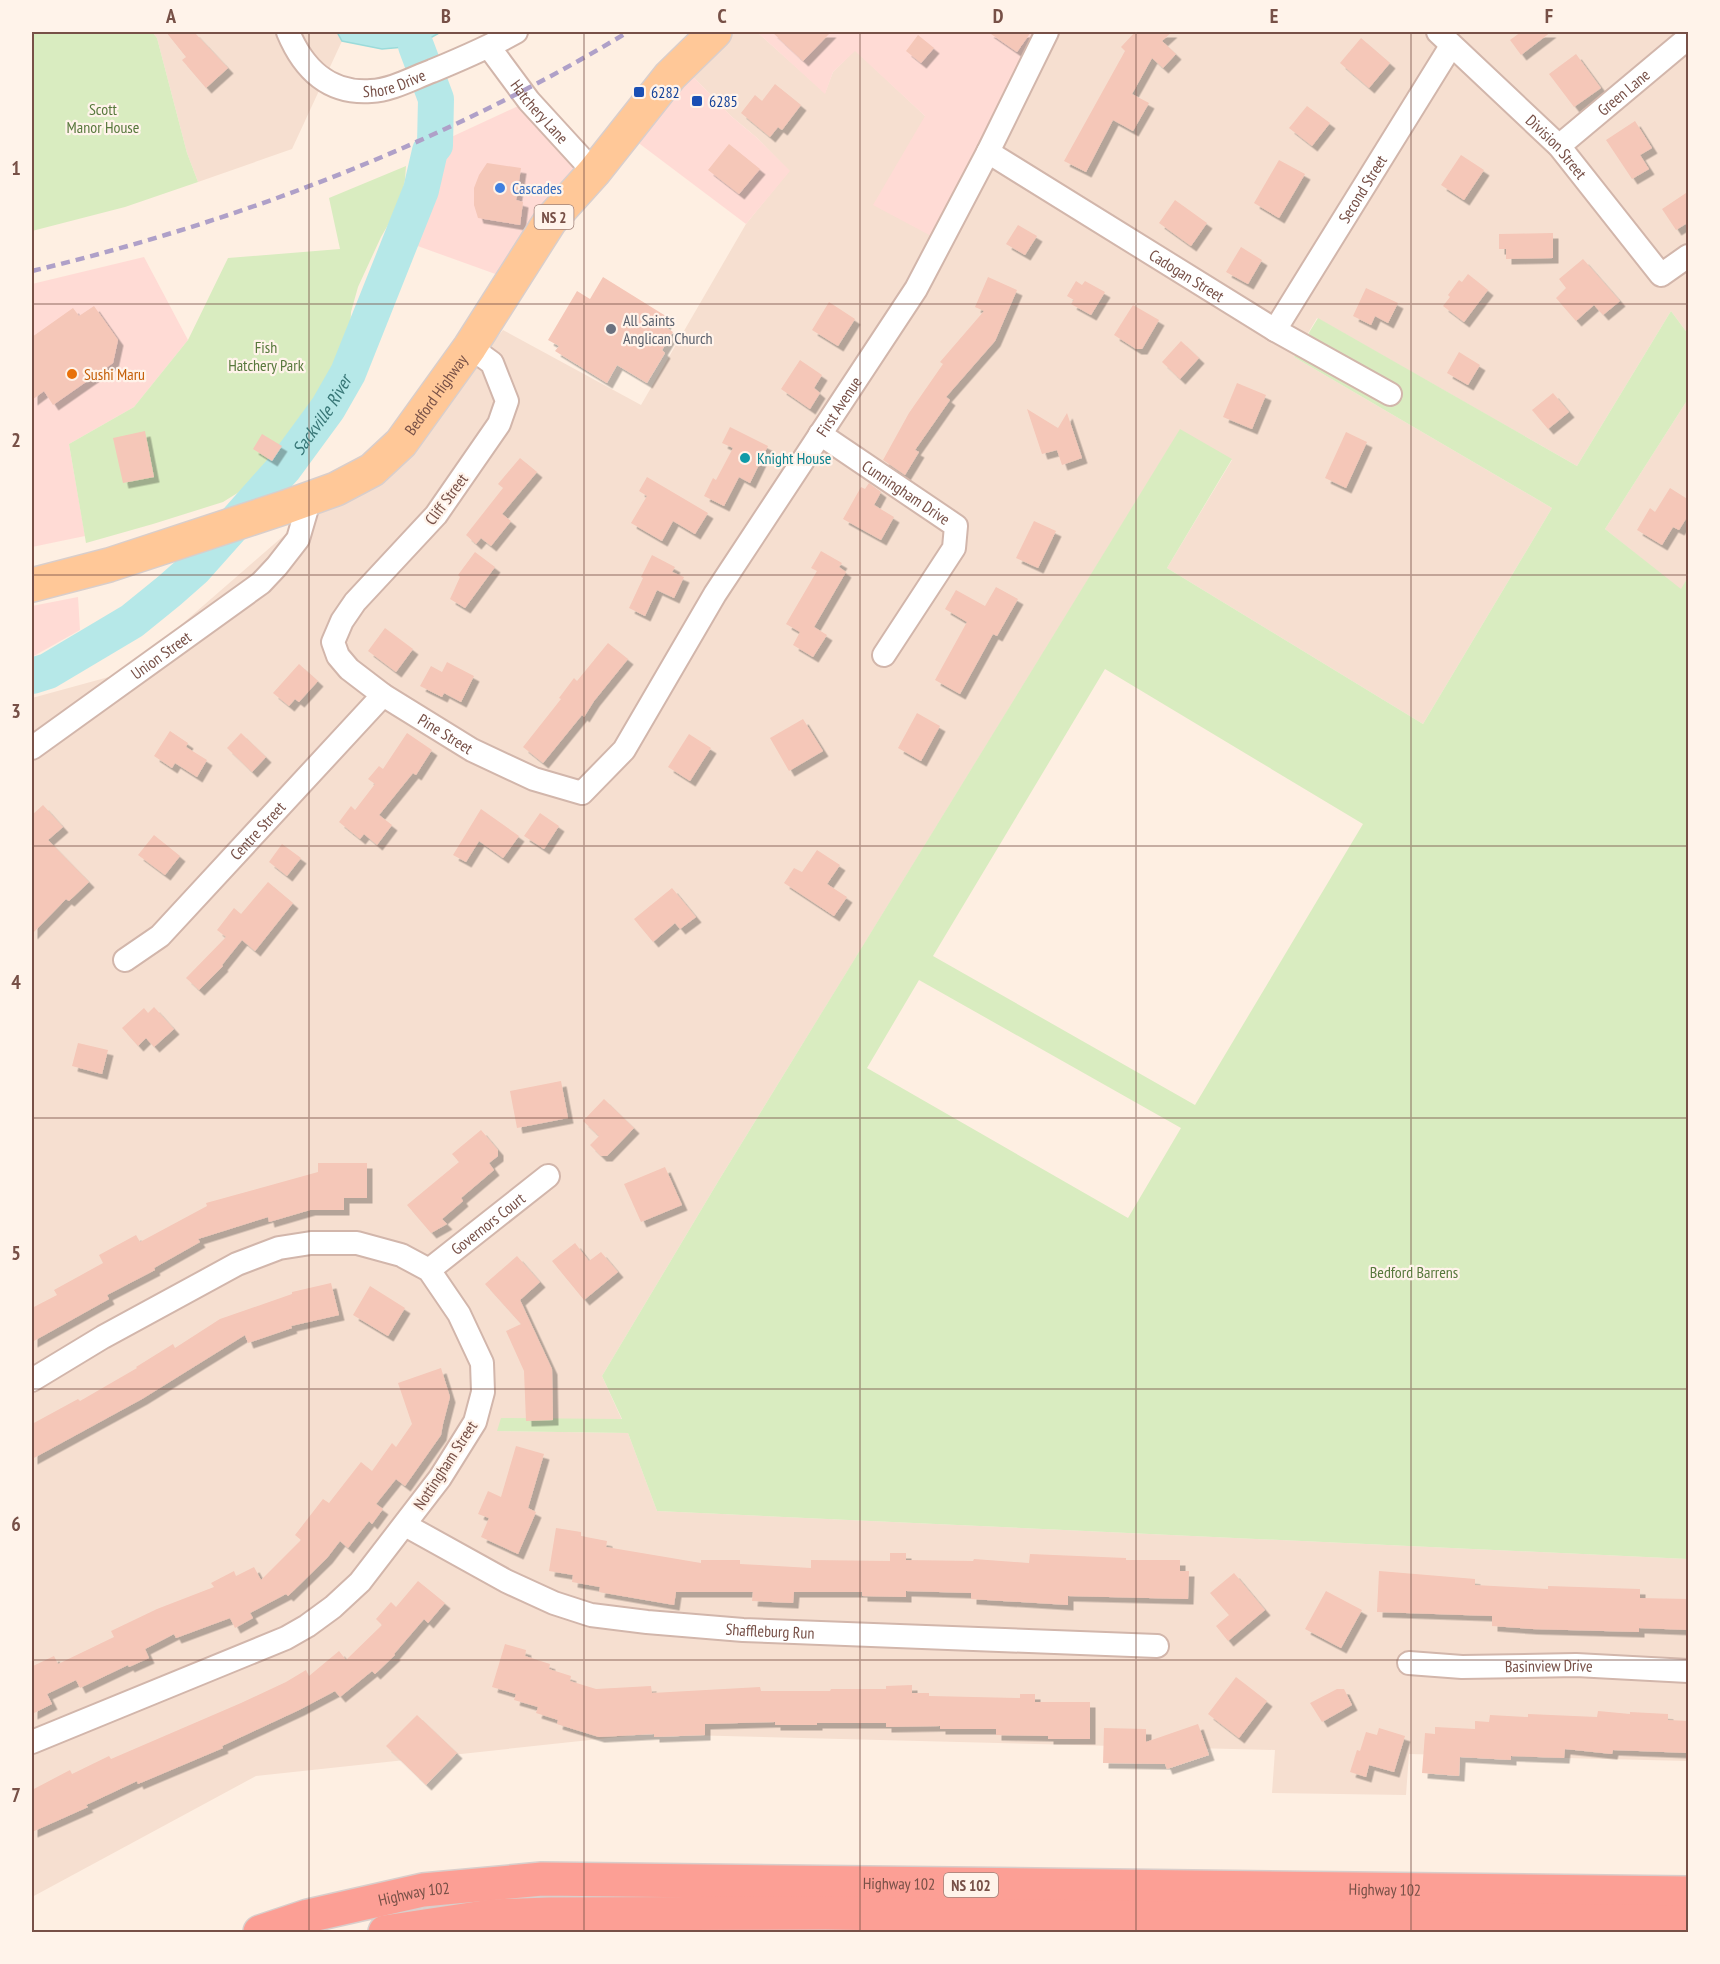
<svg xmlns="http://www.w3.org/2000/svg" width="1720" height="1964" font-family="'PT Sans Narrow',sans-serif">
  <defs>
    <filter id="shadow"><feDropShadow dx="5.5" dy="5.5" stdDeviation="0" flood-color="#0004"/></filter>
  </defs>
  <rect width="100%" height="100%" fill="#feefe2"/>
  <!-- residential -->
  <g fill="#f6dfd0">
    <polygon points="152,32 337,32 342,41 292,149 198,182 187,153 157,38"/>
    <polygon points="708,32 757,32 825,93 833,72 855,50 925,116 1042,32 1688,32 1688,334 1671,311 1577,466 1317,318 1294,357 1552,508 1423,724 1167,568 1232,460 1180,430 719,1180 602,1376 622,1420 498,1431 628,1433 657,1511 1688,1559 1688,1761 1409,1754 1406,1795 1272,1793 1275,1750 646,1734 256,1776 32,1897 32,698 127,672 464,379 503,330 641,405 746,224 789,171 756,137 731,116 680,63"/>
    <polygon points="1688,399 1688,577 1681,590 1605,529"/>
  </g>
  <!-- commercial -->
  <g fill="#ffdbd5">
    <polygon points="757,32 1042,32 935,238 873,205 925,116 855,51 833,72 825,94"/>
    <polygon points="680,63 731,116 756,137 790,171 746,224 624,132"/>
    <polygon points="529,101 594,172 512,280 401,240 421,190 430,151 434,145"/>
    <polygon points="144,257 188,340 134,407 69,444 85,536 32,547 32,284"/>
    <polygon points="78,597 80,630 32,657 32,606"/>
  </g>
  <!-- green -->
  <g fill="#d9ecc0" fill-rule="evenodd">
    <polygon points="32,32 152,32 157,38 187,153 198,182 125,207 32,231"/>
    <polygon points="406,166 405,180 399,206 381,237 358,287 351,312 349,347 344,368 337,393 327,405 325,414 318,414 314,418 271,472 223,502 153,524 86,543 69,444 134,407 188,340 228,258 340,249 329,198"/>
    <path d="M 1671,311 L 1688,334 L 1688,399 L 1605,529 L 1681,589 L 1688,577 L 1688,1559 L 657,1511 L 628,1433 L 497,1431 L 501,1418 L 622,1419 L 602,1376 L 719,1180 L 1180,429 L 1232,459 L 1167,568 L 1423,724 L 1552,508 L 1294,357 L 1318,318 L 1577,466 ZM 1105,669 L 1363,824 L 1195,1105 L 933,956 ZM 919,980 L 1181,1128 L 1128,1218 L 867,1068 Z"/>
  </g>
  <!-- water -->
  <polygon fill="#b6e8e8" stroke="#9bdbda" stroke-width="1.5" points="337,32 441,32 416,46 382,49 342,41"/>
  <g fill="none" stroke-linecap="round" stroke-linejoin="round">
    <!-- river -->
    <path stroke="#b6e8e8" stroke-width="36" id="s1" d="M 32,676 L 48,671 L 132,621 L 169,591 L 194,569 L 284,468 L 328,408 L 348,373 L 421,190 L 430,151 L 435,145 L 436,99 L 416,46"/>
  </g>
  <!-- building -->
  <g fill="#f5c7b8" filter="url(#shadow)">
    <polygon points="166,32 194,32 228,68 206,88 182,60 186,57"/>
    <polygon points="772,32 831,32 803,61"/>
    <polygon points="988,32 1031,32 1017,52"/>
    <polygon points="1135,32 1172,32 1162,41 1176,54 1163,68 1152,58 1132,94 1149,103 1133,131 1113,120 1086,172 1064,161 1125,51 1121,47"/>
    <polygon points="1521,32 1551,32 1521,55 1510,40"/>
    <polygon points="918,35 934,48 921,63 906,51"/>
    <polygon points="1361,38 1390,63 1369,88 1340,63"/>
    <polygon points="1576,54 1601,88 1574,107 1549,74"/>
    <polygon points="775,84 801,105 782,130 778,127 770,137 741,113 755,95 762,101"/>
    <polygon points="1307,106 1330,123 1312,146 1289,128"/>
    <polygon points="1635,121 1652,148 1640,155 1649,169 1632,179 1606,140"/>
    <polygon points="729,144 760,169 739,194 708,170"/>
    <polygon points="1461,155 1484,170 1464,200 1441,185"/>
    <polygon points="1279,160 1305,174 1279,218 1254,203"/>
    <polygon points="487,163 521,168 516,200 523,202 520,225 478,218 474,205 474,188 479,175"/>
    <polygon points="1689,191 1689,222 1676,230 1662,209"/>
    <polygon points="1175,200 1207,223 1191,246 1159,223"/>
    <polygon points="1018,225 1037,236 1025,255 1006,244"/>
    <polygon points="1553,233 1553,258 1506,259 1506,249 1499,249 1499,234"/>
    <polygon points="1241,247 1262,260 1248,284 1226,272"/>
    <polygon points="1583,259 1620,301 1603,315 1594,305 1576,321 1556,298 1566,288 1559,279"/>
    <polygon points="1468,274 1488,290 1464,322 1443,306 1450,297 1448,295 1459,280 1462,282"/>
    <polygon points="603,277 669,318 664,326 673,332 662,350 665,353 647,383 617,365 607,383 555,351 559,346 548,340 577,291 590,299"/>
    <polygon points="988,277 1017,290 995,341 946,397 950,400 915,450 919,452 905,475 883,460 909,413 943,364 940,362 984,311 975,307"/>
    <polygon points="1076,281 1082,285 1085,281 1105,292 1091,315 1071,304 1074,300 1067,296"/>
    <polygon points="1366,288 1398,303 1388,323 1375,316 1371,325 1353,316"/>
    <polygon points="829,302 855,319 838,346 812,330"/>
    <polygon points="1133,305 1159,320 1142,349 1136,349 1114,335"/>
    <polygon points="94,306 118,340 113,363 53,405 44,391 32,400 32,337 73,308 79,316"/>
    <polygon points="1181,341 1199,358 1180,379 1162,362"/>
    <polygon points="1459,352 1480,365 1468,385 1447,373"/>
    <polygon points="800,360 822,375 814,388 820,393 810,409 781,389"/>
    <polygon points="1237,383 1266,395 1252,429 1223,417"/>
    <polygon points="1553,393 1569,412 1548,429 1532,410"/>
    <polygon points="1027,409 1058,428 1067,413 1082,458 1062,465 1057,450 1042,454"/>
    <polygon points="730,427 768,446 750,483 739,477 724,506 704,496 713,478 716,480 733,448 722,443"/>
    <polygon points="145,431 154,477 123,483 113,438"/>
    <polygon points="1346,432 1367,442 1346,488 1325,478"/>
    <polygon points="262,434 282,446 272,461 253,449"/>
    <polygon points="520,458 537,472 502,514 511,521 491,546 481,538 476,544 466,535 503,488 498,484"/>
    <polygon points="647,477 708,513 695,534 673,521 662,541 631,523 647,496 639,491"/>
    <polygon points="869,483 881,492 874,505 894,517 881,540 843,519 861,487 865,489"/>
    <polygon points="1670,488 1689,500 1689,514 1679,530 1673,527 1662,545 1637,530 1650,508 1655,512"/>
    <polygon points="1034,521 1056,531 1038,568 1016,558"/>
    <polygon points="821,551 842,563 839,567 846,572 814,627 827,635 813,657 793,645 800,632 786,624 817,571 811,568"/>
    <polygon points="475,552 495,567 465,608 450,599 460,577 458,575"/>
    <polygon points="652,555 675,567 672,572 684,577 674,598 657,590 645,616 629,608 643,578 641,577"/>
    <polygon points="996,587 1018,599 997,636 993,634 960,694 935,680 967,622 945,609 956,590 985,606"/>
    <polygon points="385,628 413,649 396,672 368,651"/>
    <polygon points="608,643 628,659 594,701 584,717 582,715 543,763 523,747 561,699 559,698 574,678 577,681"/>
    <polygon points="447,662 474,676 461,702 444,693 442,697 420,686 431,666 442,672"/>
    <polygon points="299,664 318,681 299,702 295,699 289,706 273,693"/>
    <polygon points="917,713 940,726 921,761 898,748"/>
    <polygon points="803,719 823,751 789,771 770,738"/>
    <polygon points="170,731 188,743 186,747 207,760 197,777 175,763 172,768 154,756"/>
    <polygon points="241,733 266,757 252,772 227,748"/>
    <polygon points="407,733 432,750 416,775 413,773 379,815 392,825 377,845 364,834 360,839 339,822 351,806 355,810 375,784 368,779 379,766 383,769"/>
    <polygon points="689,734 711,748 690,781 668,767"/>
    <polygon points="43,805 63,827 48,840 89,882 69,901 66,899 32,934 32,815"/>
    <polygon points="481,809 519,836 503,858 479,841 466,862 453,855"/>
    <polygon points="540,813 559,826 544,849 524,836"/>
    <polygon points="154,835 180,856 165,875 138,855"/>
    <polygon points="282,844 301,858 287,876 269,862"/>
    <polygon points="817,850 840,865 827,884 847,897 834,916 784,883 794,868 802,872"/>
    <polygon points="268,882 293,903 255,951 242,940 222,965 223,966 199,990 186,978 226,937 217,930 234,908 241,914"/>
    <polygon points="672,888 696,917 680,929 675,923 653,942 634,919"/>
    <polygon points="154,1007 174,1029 154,1047 146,1038 138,1046 122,1028 144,1008 148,1013"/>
    <polygon points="78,1043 108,1050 102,1074 72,1066"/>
    <polygon points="561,1081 568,1118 517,1128 510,1091"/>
    <polygon points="604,1099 634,1128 607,1156 601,1156 590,1145 599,1136 583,1121"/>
    <polygon points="481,1130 498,1150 498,1156 489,1163 494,1170 461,1198 463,1201 442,1219 447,1224 431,1233 407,1205 459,1162 452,1154"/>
    <polygon points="318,1163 367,1163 367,1198 344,1198 344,1210 310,1210 269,1222 268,1217 198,1239 200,1242 154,1268 155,1270 107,1295 109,1299 32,1342 32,1308 57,1295 54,1290 103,1263 99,1255 136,1235 140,1242 207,1206 206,1203 318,1172"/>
    <polygon points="665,1167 682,1205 641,1222 624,1184"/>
    <polygon points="575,1243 589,1261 601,1252 618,1272 584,1300 552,1261"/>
    <polygon points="517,1256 540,1282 520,1300 552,1369 553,1420 526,1421 524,1371 506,1331 521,1324 485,1284"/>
    <polygon points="331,1283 339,1315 291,1326 292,1328 248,1343 245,1335 142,1399 32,1459 32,1424 78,1399 80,1401 137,1368 136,1367 173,1344 175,1348 220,1319 292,1294 292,1292"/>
    <polygon points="370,1286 405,1308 388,1336 353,1315"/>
    <polygon points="441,1368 450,1397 443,1424 442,1424 443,1424 441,1435 405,1486 396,1479 376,1504 383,1509 372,1524 369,1521 348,1548 340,1541 327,1558 288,1596 286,1594 250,1613 253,1618 235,1628 230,1618 176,1638 174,1634 145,1649 149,1658 129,1667 128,1665 80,1688 76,1680 47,1694 52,1704 32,1714 32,1663 33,1666 54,1656 58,1664 114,1637 111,1631 157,1609 214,1587 211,1583 234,1571 236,1576 254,1567 261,1580 301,1540 295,1535 323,1499 329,1503 361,1462 372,1471 392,1443 396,1447 412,1424 398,1383"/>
    <polygon points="516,1446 544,1454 528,1508 536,1512 518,1554 481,1537 489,1518 478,1514 488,1491 501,1497"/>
    <polygon points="556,1528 581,1532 581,1536 607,1541 606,1547 701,1563 701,1560 740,1560 740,1564 811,1568 811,1560 890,1561 890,1553 906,1553 906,1560 973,1561 974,1559 1029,1563 1030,1554 1126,1558 1126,1560 1180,1560 1180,1571 1189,1571 1188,1599 1068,1596 1068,1605 971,1599 971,1593 906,1591 906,1597 862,1596 862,1592 794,1592 793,1603 752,1601 753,1592 676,1592 674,1605 599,1592 600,1587 572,1582 573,1575 549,1571"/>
    <polygon points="1379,1571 1475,1579 1475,1585 1548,1589 1548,1586 1640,1589 1640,1598 1689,1599 1689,1630 1639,1628 1639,1632 1532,1629 1492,1626 1492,1616 1377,1612"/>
    <polygon points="1234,1573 1265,1610 1228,1641 1216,1626 1229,1615 1210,1593"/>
    <polygon points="418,1581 445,1603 428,1623 424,1619 394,1654 395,1655 375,1674 372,1671 340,1697 335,1691 299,1710 222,1746 223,1748 138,1784 137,1781 86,1805 88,1807 32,1832 32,1790 70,1770 72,1774 109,1756 111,1759 241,1703 286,1682 306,1670 309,1676 339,1651 346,1660 382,1625 376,1619 391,1602 396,1607"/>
    <polygon points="1326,1591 1362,1610 1341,1648 1305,1629"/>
    <polygon points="505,1644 526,1650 525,1656 550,1664 549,1669 571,1676 570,1681 596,1689 651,1686 652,1693 760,1687 761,1691 830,1691 831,1689 886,1689 886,1686 912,1685 912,1693 929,1693 929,1696 1020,1698 1020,1694 1035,1694 1035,1702 1090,1702 1090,1739 1048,1739 1048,1736 996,1735 996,1729 940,1729 940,1726 886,1727 886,1723 817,1723 817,1725 775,1725 775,1722 705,1724 705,1735 654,1737 654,1734 599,1737 557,1724 558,1720 536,1713 538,1707 514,1700 516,1694 492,1687"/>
    <polygon points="1236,1677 1267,1701 1239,1738 1208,1714"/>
    <polygon points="1337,1689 1344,1689 1352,1705 1322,1722 1310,1703"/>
    <polygon points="1598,1711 1630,1714 1630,1712 1668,1714 1668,1720 1689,1721 1689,1753 1613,1750 1612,1754 1565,1749 1564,1758 1511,1756 1511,1760 1460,1757 1459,1776 1422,1773 1425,1733 1435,1734 1435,1727 1475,1729 1475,1721 1489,1722 1490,1715 1528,1717 1528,1714 1597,1717"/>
    <polygon points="417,1715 457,1753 426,1785 386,1746"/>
    <polygon points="1198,1724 1209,1755 1167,1769 1165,1764 1103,1763 1104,1728 1146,1729 1146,1742"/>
    <polygon points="1379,1728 1405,1736 1394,1772 1369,1765 1366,1777 1350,1772 1357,1750 1360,1751 1366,1732 1377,1735"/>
  </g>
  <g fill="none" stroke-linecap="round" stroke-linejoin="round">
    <defs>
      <g id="minor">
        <path id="s2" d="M 288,32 C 303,68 328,94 371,91 C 392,90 413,78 432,71 C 461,59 489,47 516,32"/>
        <path id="s3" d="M 1438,32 L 1559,146 L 1661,275 L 1688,256"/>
        <path id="s4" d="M 489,47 L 529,101 L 594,172"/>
        <path id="s5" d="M 1559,146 L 1688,38"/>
        <path id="s6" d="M 988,152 L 1275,330 L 1390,394"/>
        <path id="s7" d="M 1275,330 L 1451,46"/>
        <path id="s8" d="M 470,347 L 492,363 L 507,401 L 499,424 L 436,515 L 355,602 L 342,621 L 333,642 L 338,656 L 349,669 L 383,695 L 472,750 L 534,779 L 582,793 L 624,750 L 715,594 L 916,289 L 988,152 L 1047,32"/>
        <path id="s9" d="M 820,434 L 956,526 L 954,548 L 884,655"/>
        <path id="s10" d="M 32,748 L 261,583 L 277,566 L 298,539 L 310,498"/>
        <path id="s11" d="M 125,960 L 160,936 L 383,695"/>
        <path id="s12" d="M 429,1270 L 548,1176"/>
        <polyline points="32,1380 103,1337 237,1264 279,1248 311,1243 357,1243 401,1255 429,1270 459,1314 482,1363 483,1392 475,1422 440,1478 360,1582 333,1607 307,1626 286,1638 32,1742"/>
        <path id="s13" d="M 405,1525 L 506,1581 L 554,1603 L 591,1615 L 647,1622 L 743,1630 L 1157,1646"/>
        <path id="s14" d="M 1409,1663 L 1462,1667 L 1576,1665 L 1688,1671"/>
      </g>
      <g id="primary">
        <path id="s15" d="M 32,585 L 109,565 L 286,507 L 336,489 L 372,470 L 401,443 L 470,347 L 550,221 L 594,172 L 670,76 L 715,32"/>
      </g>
      <g id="motorway">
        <path id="s16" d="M 260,1932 L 308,1916 L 423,1890 L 542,1879 L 1688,1893"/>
        <polyline points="385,1932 491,1916 549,1914 825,1913 1179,1918 1330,1917 1688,1922"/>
      </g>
    </defs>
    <!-- minor casing -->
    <use href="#minor" stroke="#d2b6ab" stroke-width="26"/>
    <!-- primary casing -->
    <use href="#primary" stroke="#d9cecb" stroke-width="36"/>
    <!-- motorway casing -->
    <use href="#motorway" stroke="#d9cecb" stroke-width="36"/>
    <!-- minor -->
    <use href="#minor" stroke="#fff" stroke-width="22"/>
    <!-- primary -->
    <use href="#primary" stroke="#ffc898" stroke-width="33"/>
    <!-- motorway -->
    <use href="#motorway" stroke="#fc9f95" stroke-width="33"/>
    <!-- rail -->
    <path stroke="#afa0c8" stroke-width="4.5" stroke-dasharray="9 6" stroke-linecap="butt" d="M 32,271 C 241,221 444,143 628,32"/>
  </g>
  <!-- grid -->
  <path fill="none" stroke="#775047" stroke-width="1.5" stroke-opacity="0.55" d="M 309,32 L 309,1932M 584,32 L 584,1932M 860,32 L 860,1932M 1136,32 L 1136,1932M 1411,32 L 1411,1932M 32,304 L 1688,304M 32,575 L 1688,575M 32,846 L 1688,846M 32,1118 L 1688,1118M 32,1389 L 1688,1389M 32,1660 L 1688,1660"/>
  <!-- markers -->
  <g fill="#1a4fb4" stroke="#fff3ea" stroke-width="2">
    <rect x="633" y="86" width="12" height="12" rx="3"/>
    <rect x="691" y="95" width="12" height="12" rx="3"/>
  </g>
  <circle fill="#3f7fe0" stroke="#fff3ea" stroke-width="2" cx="500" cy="188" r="6"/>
  <circle fill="#6b7280" stroke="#fff3ea" stroke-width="2" cx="611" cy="329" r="6"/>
  <circle fill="#e8710a" stroke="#fff3ea" stroke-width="2" cx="72" cy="374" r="6"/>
  <circle fill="#0f9aa8" stroke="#fff3ea" stroke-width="2" cx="745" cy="458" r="6"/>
  <g text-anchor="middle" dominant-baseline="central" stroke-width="4.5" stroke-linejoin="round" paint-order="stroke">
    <!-- shield labels -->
    <g fill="#fff3ea" stroke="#a08178" stroke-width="1.5">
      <rect x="534.5" y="205" width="39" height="24" rx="4.5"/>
      <rect x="944" y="1873" width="54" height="24" rx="4.5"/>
    </g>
    <g font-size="15" font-weight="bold" fill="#775047">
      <text x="554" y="217">NS 2</text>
      <text x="971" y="1885">NS 102</text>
    </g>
    <!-- street labels -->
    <g font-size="16" fill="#775047" stroke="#fff3ea">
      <text stroke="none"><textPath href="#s2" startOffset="134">Shore Drive</textPath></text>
      <text stroke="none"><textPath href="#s5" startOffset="84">Green Lane</textPath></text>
      <text stroke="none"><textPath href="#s4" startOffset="82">Hatchery Lane</textPath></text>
      <text stroke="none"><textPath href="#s3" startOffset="165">Division Street</textPath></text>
      <text stroke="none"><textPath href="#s7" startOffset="166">Second Street</textPath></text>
      <text stroke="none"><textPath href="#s6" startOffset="234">Cadogan Street</textPath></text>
      <text stroke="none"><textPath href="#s15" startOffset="459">Bedford Highway</textPath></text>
      <text stroke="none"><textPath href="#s8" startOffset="1131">First Avenue</textPath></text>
      <text stroke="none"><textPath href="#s9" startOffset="104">Cunningham Drive</textPath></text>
      <text transform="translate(446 499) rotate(-53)">Cliff Street</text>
      <text stroke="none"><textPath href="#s10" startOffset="159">Union Street</textPath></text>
      <text stroke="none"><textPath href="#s8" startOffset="516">Pine Street</textPath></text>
      <text stroke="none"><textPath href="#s11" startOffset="186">Centre Street</textPath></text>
      <text stroke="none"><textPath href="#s12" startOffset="75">Governors Court</textPath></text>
      <text transform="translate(445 1465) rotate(-57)">Nottingham Street</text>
      <text stroke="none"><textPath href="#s13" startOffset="387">Shaffleburg Run</textPath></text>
      <text stroke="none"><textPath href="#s14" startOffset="140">Basinview Drive</textPath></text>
      <text stroke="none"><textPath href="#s16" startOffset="645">Highway 102</textPath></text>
      <text stroke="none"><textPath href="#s16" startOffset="1131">Highway 102</textPath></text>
      <text stroke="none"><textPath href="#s16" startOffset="159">Highway 102</textPath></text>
    </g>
    <!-- transit labels -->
    <g font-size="16" fill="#164399" stroke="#fff3ea" text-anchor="start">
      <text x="651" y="92">6282</text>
      <text x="709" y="101">6285</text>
    </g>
    <!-- park labels -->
    <g font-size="16" fill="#57783c" stroke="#fff3ea">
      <text x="103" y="109">Scott<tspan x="103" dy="18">Manor House</tspan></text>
      <text x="266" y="347">Fish<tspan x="266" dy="18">Hatchery Park</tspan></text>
      <text x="1414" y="1272">Bedford Barrens</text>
    </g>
    <!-- shop labels -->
    <g font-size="16" fill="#366cbe" stroke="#fff3ea" text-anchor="start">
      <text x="512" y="188">Cascades</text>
    </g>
    <!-- worship labels -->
    <g font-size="16" fill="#5b616d" stroke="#fff3ea" text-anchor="start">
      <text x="623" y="320">All Saints<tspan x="623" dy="18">Anglican Church</tspan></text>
    </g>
    <!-- food labels -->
    <g font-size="16" fill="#c56008" stroke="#fff3ea" text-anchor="start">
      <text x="84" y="374">Sushi Maru</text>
    </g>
    <!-- culture labels -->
    <g font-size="16" fill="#0d838f" stroke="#fff3ea" text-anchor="start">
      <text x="757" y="458">Knight House</text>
    </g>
    <!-- water labels -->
    <g font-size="18" font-style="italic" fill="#377676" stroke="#fff3ea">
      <text stroke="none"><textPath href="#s1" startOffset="396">Sackville River</textPath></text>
    </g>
  </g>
  <!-- border -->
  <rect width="1720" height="1964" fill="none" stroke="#fff3ea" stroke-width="66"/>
  <rect x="33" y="33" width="1654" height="1898" fill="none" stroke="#775047" stroke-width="2"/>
  <g font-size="20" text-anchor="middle" font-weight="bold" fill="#775047">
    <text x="171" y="23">A</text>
    <text x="446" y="23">B</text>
    <text x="722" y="23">C</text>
    <text x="998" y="23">D</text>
    <text x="1274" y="23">E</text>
    <text x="1549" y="23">F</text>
    <text x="16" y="175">1</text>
    <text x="16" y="447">2</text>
    <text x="16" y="718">3</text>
    <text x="16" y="989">4</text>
    <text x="16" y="1260">5</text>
    <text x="16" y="1531">6</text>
    <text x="16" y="1802">7</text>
  </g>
</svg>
